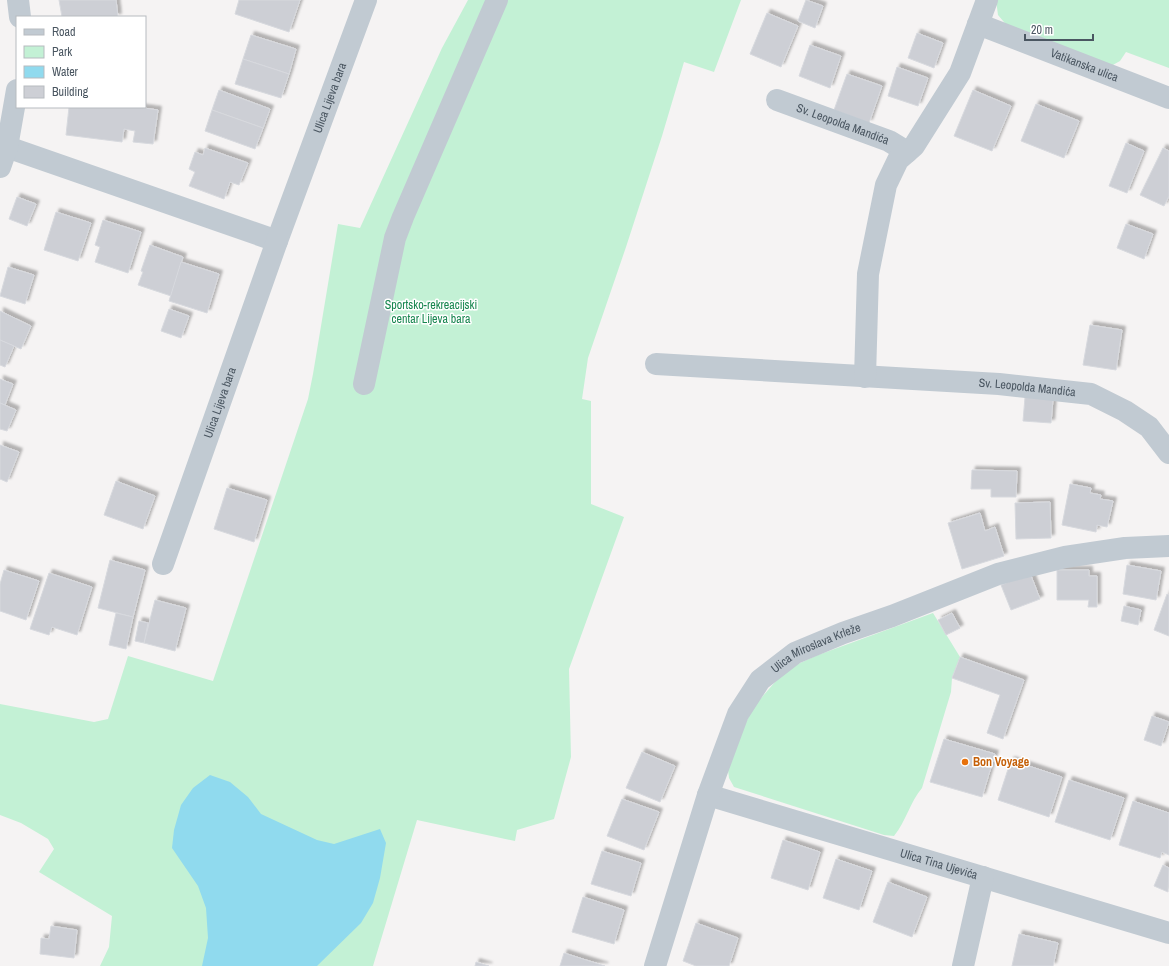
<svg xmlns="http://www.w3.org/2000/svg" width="1169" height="966" font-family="'Archivo Narrow',sans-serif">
  <defs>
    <filter id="shadow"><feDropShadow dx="3.5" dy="-3.5" stdDeviation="1" flood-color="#0004"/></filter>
  </defs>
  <rect width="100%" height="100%" fill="#f5f3f3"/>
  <!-- green -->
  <g fill="#c3f1d5">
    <polygon points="468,0 741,0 714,72 684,62 662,136 626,247 588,358 582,399 591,401 591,504 624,517 569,669 571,757 554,819 517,830 515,841 417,820 373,966 100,966 109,947 112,916 39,872 54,849 48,839 21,823 0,815 0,704 94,722 108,719 128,656 213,681 308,399 313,374 338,224 360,228 442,48"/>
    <polygon points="996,0 1169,0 1169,68 1126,52 1120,61 1111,66 1009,28 998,15"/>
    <path d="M 933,613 L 960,657 L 952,678 L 951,692 L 922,788 C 910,802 906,821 894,836 L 884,835 L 734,787 L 729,778 L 728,770 L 740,733 L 755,705 L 782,674 L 800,663 L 818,655 Z"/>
  </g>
  <!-- water -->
  <polygon fill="#90daee" points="210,775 230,782 248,797 261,814 317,840 334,844 380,829 386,843 380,878 373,903 361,923 317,966 202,966 208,938 206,908 198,886 172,848 174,830 181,805 193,788"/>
  <!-- building -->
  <g fill="#cdcfd5" stroke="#d7d9de" filter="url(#shadow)">
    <polygon points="59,0 116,0 118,17 62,17"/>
    <polygon points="239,0 300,0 289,32 235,14"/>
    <polygon points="806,0 823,6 815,28 798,21"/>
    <polygon points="767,13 798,26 781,67 750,54"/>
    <polygon points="917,33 943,43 934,68 908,58"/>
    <polygon points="251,35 296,49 289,74 243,59"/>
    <polygon points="810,45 841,56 830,88 799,76"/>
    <polygon points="243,59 289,74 281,98 235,84"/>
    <polygon points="897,67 928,78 918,106 888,96"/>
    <polygon points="847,74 882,86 869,123 834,110"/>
    <polygon points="219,90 270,109 263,128 212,110"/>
    <polygon points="973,90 1011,106 992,151 954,136"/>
    <polygon points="1036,104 1079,121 1064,158 1021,141"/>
    <polygon points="69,107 137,107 158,110 153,144 133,142 135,131 124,129 122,142 66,135"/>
    <polygon points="212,110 263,128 255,149 205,131"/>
    <polygon points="1126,143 1144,151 1127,193 1109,186"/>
    <polygon points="205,148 248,163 239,185 230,182 224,199 189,186 195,172 189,169 195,152 203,155"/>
    <polygon points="1163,148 1169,151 1169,196 1164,206 1140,195"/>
    <polygon points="17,197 36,204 27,226 9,219"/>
    <polygon points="56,212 91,223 78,261 44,250"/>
    <polygon points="103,220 141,232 128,273 95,262 100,247 95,245"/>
    <polygon points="1126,224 1153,234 1144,259 1117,248"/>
    <polygon points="150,245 183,257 171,296 138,285 143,272 141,271"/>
    <polygon points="181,262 219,274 207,313 169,301"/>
    <polygon points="8,267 34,275 25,304 0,296"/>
    <polygon points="169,309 189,316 181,338 161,331"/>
    <polygon points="0,311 31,326 21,349 0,340"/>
    <polygon points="1090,325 1122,330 1116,370 1083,365"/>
    <polygon points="0,340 14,346 5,367 0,365"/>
    <polygon points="0,379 13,384 5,405 0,403"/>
    <polygon points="1025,397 1053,399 1051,423 1023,421"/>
    <polygon points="0,403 16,410 7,431 0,429"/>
    <polygon points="0,445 19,452 7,482 0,479"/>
    <polygon points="972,470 1017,471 1016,497 991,497 991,489 971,489"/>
    <polygon points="116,481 155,496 143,529 104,515"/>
    <polygon points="1070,484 1091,488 1090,493 1101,495 1100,499 1113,501 1107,527 1097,525 1096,532 1062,525"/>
    <polygon points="227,488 267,500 254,542 214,529"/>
    <polygon points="1050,502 1051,538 1016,539 1015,503"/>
    <polygon points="980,513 985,531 995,527 1004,556 962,569 948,523"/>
    <polygon points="110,560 145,570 133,617 98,608"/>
    <polygon points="1127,565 1161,571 1156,600 1123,594"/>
    <polygon points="4,570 39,581 26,620 0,611 0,584"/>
    <polygon points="1057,570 1089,570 1089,576 1097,576 1097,607 1088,607 1089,600 1057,600"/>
    <polygon points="49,573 92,587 77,635 52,627 49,635 30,629"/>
    <polygon points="1030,573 1040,599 1011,610 1001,585"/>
    <polygon points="1167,594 1169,595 1169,636 1154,630"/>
    <polygon points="155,600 186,608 175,651 144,643"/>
    <polygon points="1124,606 1141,610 1138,625 1121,621"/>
    <polygon points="116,613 133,617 126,649 109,645"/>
    <polygon points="952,613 960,628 946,635 938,620"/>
    <polygon points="139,621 148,623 144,643 135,641"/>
    <polygon points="960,657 1024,680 1003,739 987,733 1000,695 952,678"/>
    <polygon points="1152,716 1169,722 1161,746 1144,740"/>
    <polygon points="944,739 995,754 982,797 930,782"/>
    <polygon points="642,752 675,766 660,802 626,788"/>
    <polygon points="1011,760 1062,777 1049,817 998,800"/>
    <polygon points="1069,780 1124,798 1110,840 1055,822"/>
    <polygon points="622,799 659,812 644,850 607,836"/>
    <polygon points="1133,801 1169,813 1169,855 1162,852 1160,858 1119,845"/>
    <polygon points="783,840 820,852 808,890 771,878"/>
    <polygon points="602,851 641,863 631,896 591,884"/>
    <polygon points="836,859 872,871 859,910 823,898"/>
    <polygon points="1163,865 1169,868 1168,892 1154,886"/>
    <polygon points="888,882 927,897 912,937 873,922"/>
    <polygon points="583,897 624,910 614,944 572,932"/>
    <polygon points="696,923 738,938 729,966 696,966 683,961"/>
    <polygon points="51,926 77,930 74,958 40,954 41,938 49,939"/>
    <polygon points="1019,934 1058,943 1053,966 1012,966"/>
    <polygon points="564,953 605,966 560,966"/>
    <polygon points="476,962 489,966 475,966"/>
  </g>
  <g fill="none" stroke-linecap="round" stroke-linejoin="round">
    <!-- minor -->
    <g stroke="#c1cad2" stroke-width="22">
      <polyline points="18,0 20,17"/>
      <path id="s1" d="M 978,24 L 1169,98"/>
      <path id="s2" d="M 777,100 L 889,141 L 907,152"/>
      <polyline points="7,147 277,241"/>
      <polyline points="0,167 7,147 17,90"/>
      <path id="s3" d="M 656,364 L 999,384 L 1091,394 L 1125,411 L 1149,427 L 1169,453"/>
      <polyline points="865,377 868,274 886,185 898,160 914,146 960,73 987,0"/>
      <polyline points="364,384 395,238 403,217 497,0"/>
      <path id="s4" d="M 163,564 L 277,241 L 366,0"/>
      <path id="s5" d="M 708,795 L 1169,933"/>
      <path id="s6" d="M 655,966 L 708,795 L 738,714 L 760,680 L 795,653 L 843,633 L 892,616 L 998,574 L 1065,557 L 1125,548 L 1169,546"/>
      <polyline points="963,966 983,877"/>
    </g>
  </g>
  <!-- markers -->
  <circle fill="#e8710a" stroke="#fff" stroke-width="1.5" cx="965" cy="762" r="4"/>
  <g text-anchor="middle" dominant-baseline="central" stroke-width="3" stroke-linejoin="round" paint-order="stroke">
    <!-- street labels -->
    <g font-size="12" fill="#4a5661" stroke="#fff">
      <text stroke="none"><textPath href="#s1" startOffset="114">Vatikanska ulica</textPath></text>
      <text stroke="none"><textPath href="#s4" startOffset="495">Ulica Lijeva bara</textPath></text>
      <text stroke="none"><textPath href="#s2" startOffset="70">Sv. Leopolda Mandića</textPath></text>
      <text stroke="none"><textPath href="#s3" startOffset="372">Sv. Leopolda Mandića</textPath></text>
      <text stroke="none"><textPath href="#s4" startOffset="171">Ulica Lijeva bara</textPath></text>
      <text stroke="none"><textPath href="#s6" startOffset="371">Ulica Miroslava Krleže</textPath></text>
      <text stroke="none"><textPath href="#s5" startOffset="241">Ulica Tina Ujevića</textPath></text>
    </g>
    <!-- park labels -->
    <g font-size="12" fill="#17864f" stroke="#fff">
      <text x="431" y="305">Sportsko-rekreacijski<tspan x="431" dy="14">centar Lijeva bara</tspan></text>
    </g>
    <!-- food labels -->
    <g font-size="12" font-weight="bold" fill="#c56008" stroke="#fff" text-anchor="start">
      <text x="973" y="762">Bon Voyage</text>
    </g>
  </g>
  <!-- legend -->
  <rect x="16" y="16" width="130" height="92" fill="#ffffff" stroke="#b7bbc0"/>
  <rect x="24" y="29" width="20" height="6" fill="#c1cad2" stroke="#b7bbc0"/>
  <text x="52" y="36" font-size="12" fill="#4a5661">Road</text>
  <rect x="24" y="46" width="20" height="12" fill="#c3f1d5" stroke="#b7bbc0"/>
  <text x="52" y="56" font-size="12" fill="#4a5661">Park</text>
  <rect x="24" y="66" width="20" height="12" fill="#90daee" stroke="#b7bbc0"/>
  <text x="52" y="76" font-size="12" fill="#4a5661">Water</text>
  <rect x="24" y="86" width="20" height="12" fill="#cdcfd5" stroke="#b7bbc0"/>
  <text x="52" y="96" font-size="12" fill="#4a5661">Building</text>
  <!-- scale -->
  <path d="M1025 34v6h68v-6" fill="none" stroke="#4a5661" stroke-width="2"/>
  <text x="1031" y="34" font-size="12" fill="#4a5661" stroke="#ffffff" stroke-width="3" paint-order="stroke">20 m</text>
</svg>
